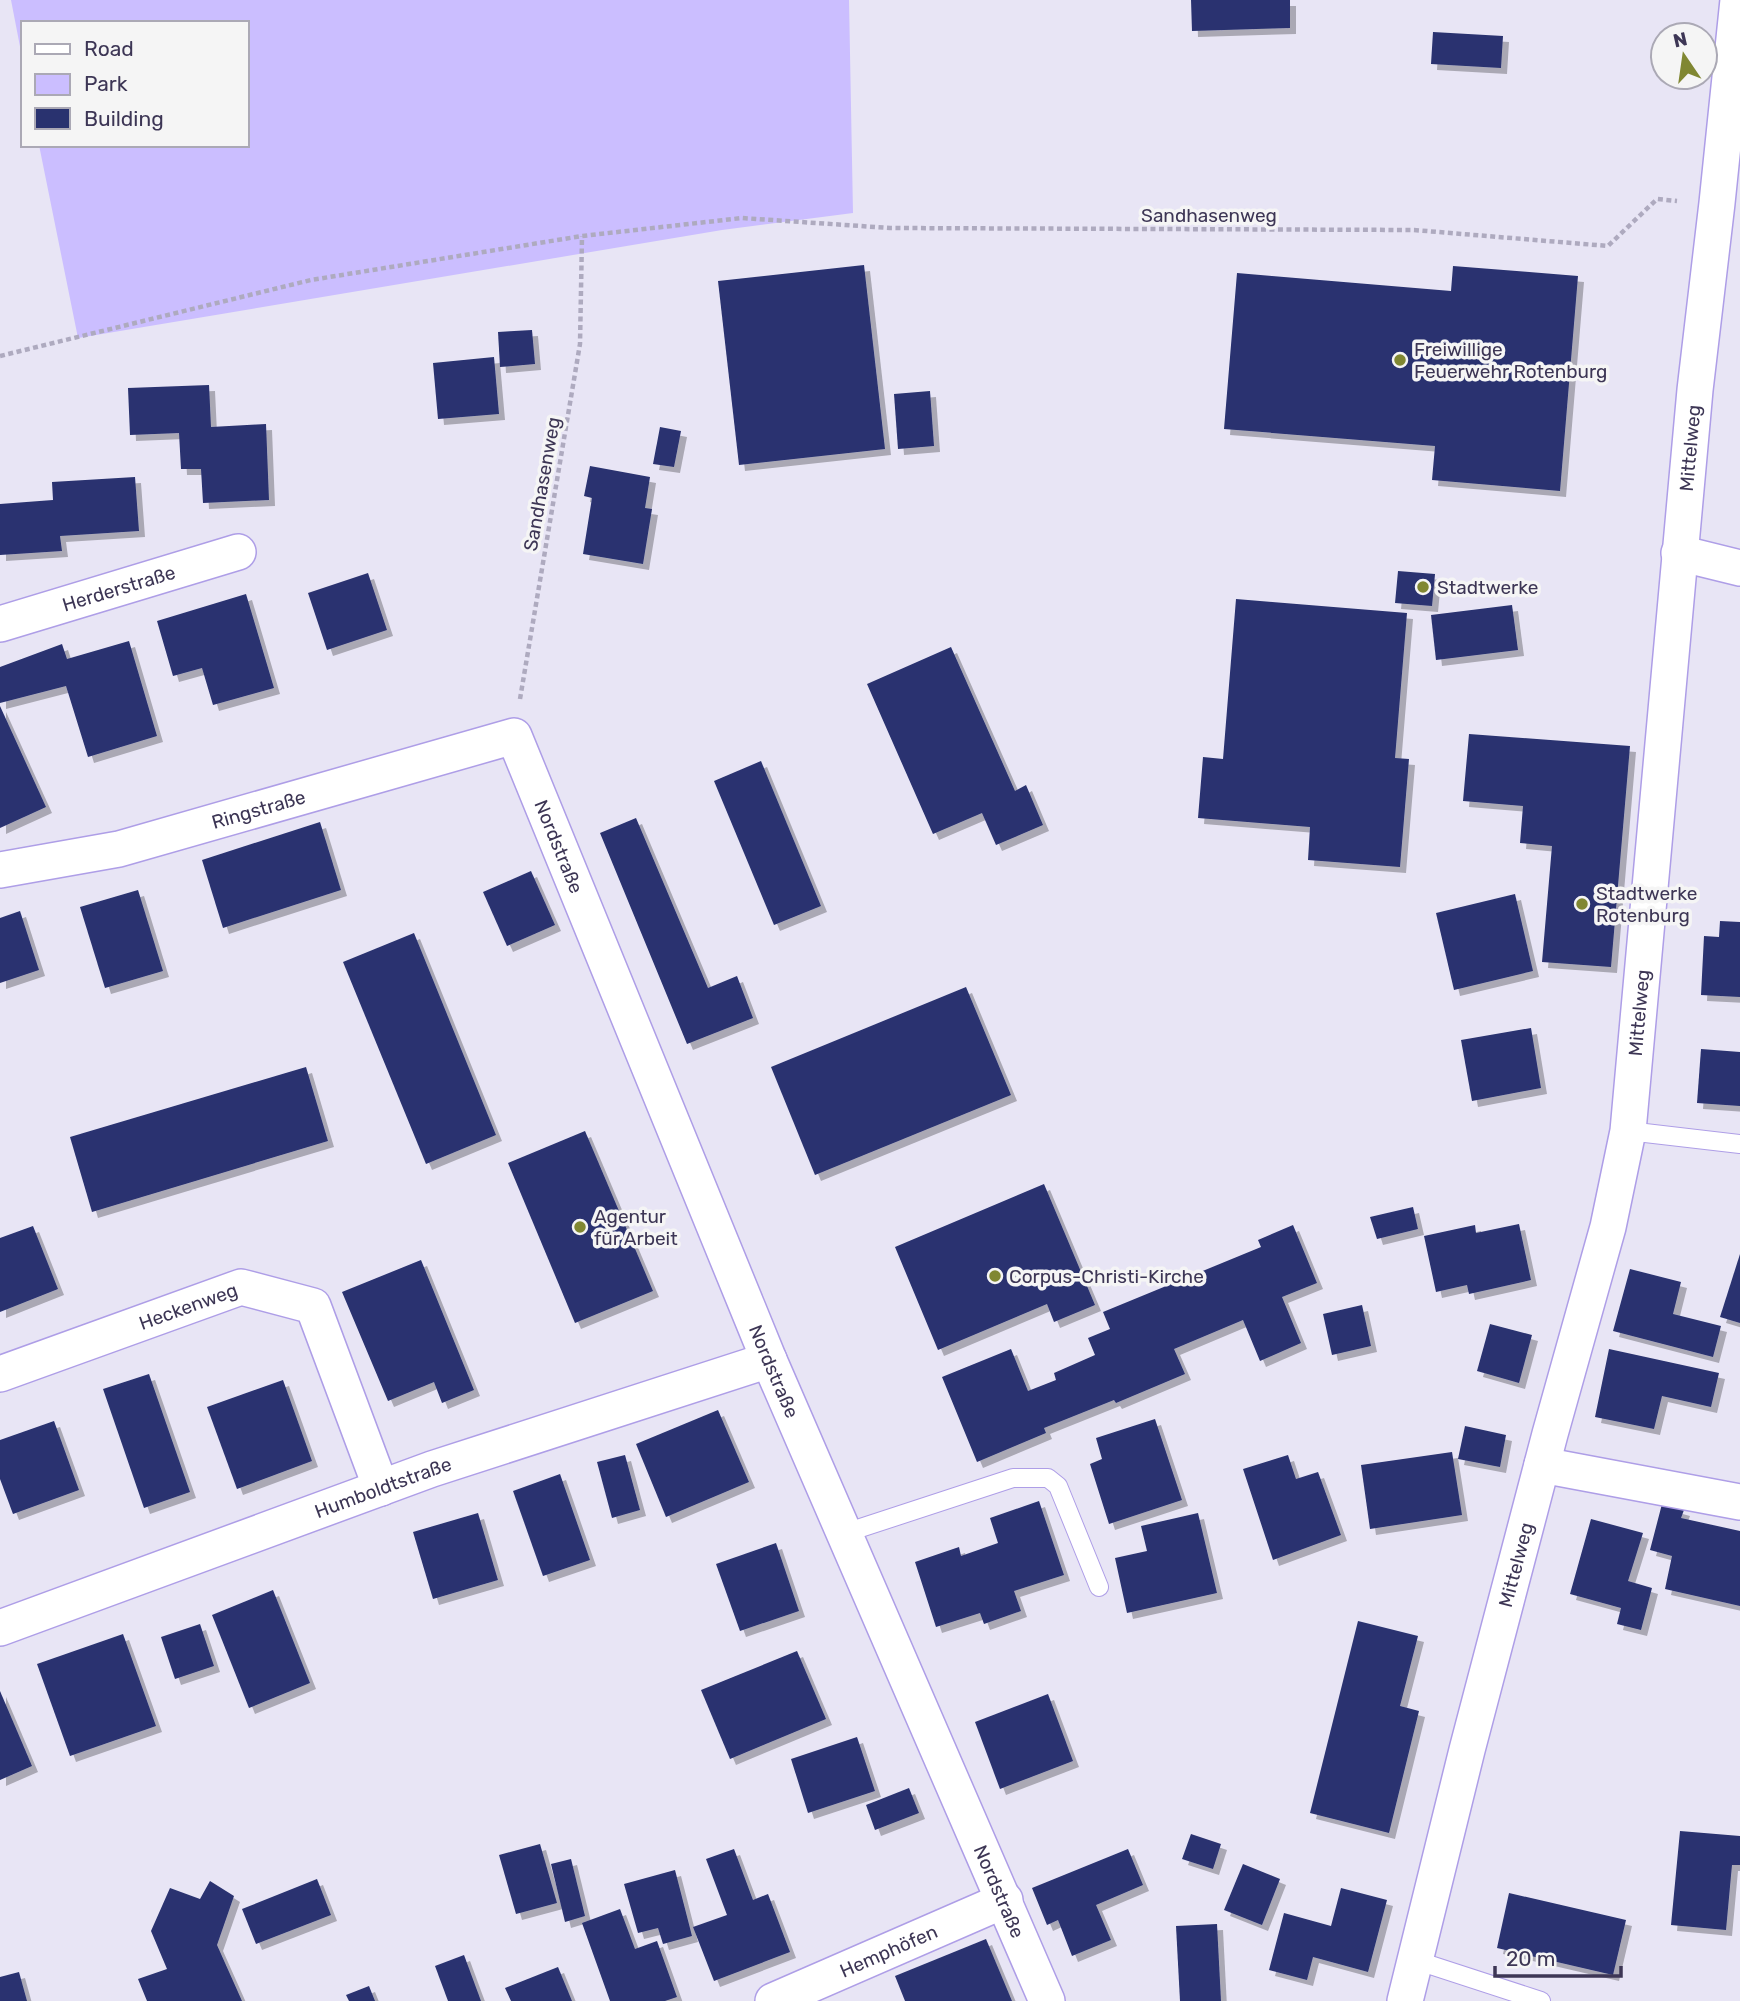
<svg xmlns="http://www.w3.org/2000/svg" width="1740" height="2001" font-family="Rubik,sans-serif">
  <defs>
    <filter id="shadow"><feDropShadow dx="6" dy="6" stdDeviation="0" flood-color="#0004"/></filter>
  </defs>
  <rect width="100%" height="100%" fill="#e8e5f5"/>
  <!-- green -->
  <polygon fill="#cbbeff" points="11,0 849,0 853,213 722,230 78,338 39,145 247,145 247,23 23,23 23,62"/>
  <!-- building -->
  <g fill="#29326f" filter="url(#shadow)">
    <polygon points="1191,0 1290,0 1290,28 1192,31"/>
    <polygon points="1433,32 1503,36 1501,68 1431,64"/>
    <polygon points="864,265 885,449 739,465 718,281"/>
    <polygon points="1453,266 1578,276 1560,491 1432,480 1435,446 1224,429 1237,273 1451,291"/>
    <polygon points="532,330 535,364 500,367 498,332"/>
    <polygon points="494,357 499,414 438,419 433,363"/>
    <polygon points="209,385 211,427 266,424 269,500 203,503 201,469 181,469 179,433 130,435 128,388"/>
    <polygon points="930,391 934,446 898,449 894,394"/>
    <polygon points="660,427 681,431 674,467 653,464"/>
    <polygon points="590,466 650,477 645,508 652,509 643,564 583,554 592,498 584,496"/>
    <polygon points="135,477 139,531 60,536 62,551 0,555 0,504 53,500 52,482"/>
    <polygon points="1398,571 1435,574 1432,606 1395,603"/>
    <polygon points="368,573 387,630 327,650 308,593"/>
    <polygon points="246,594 274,688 213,705 202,668 173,676 157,621"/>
    <polygon points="1236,599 1407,613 1395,758 1409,759 1400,867 1308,860 1310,827 1198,818 1203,757 1223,759"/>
    <polygon points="1512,605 1518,650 1436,660 1431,615"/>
    <polygon points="129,641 157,736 88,757 66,686 0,703 0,667 62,644 67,659"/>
    <polygon points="951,647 1015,791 1026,785 1043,825 996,845 982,813 933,834 867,684"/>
    <polygon points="0,706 46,807 0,828"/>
    <polygon points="1469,734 1630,746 1611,967 1542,962 1552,846 1520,843 1523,806 1463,801"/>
    <polygon points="761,761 821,906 774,925 714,781"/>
    <polygon points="636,818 708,988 737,976 753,1018 687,1044 600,833"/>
    <polygon points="320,822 341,890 223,928 202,860"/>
    <polygon points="531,871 555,925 507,946 483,892"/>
    <polygon points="138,890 163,971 105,988 80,907"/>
    <polygon points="1515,894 1533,971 1454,990 1436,913"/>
    <polygon points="20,911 39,970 0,983 0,918"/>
    <polygon points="1720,921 1740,922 1740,997 1701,995 1704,936 1719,937"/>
    <polygon points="414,933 496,1135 426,1164 343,962"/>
    <polygon points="966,987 1011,1095 815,1175 771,1067"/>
    <polygon points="1531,1028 1541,1088 1472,1101 1461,1040"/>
    <polygon points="1701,1049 1740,1052 1740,1106 1697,1103"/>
    <polygon points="306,1067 328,1141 92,1212 70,1137"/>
    <polygon points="585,1131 653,1291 575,1323 508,1163"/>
    <polygon points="1044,1184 1095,1305 1054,1322 1047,1304 938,1350 895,1247"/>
    <polygon points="1413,1207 1418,1229 1377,1239 1370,1217"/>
    <polygon points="1519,1224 1531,1280 1469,1294 1467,1285 1436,1292 1424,1236 1475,1225 1476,1233"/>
    <polygon points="1293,1225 1317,1283 1282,1297 1301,1343 1260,1361 1243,1320 1174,1349 1185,1374 1116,1403 1114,1400 1044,1428 1046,1433 977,1462 942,1377 1011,1349 1028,1391 1056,1380 1054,1373 1095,1355 1088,1338 1110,1329 1103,1312 1261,1247 1258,1240"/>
    <polygon points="33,1226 58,1289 0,1312 0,1238"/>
    <polygon points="1740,1254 1740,1323 1720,1317"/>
    <polygon points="421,1260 474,1390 442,1403 434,1382 388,1401 342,1292"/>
    <polygon points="1630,1269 1681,1282 1673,1314 1721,1326 1713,1357 1613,1331"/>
    <polygon points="1362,1305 1371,1346 1332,1355 1323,1314"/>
    <polygon points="1490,1324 1532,1335 1519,1383 1477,1371"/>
    <polygon points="1609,1349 1719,1373 1711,1407 1662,1396 1654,1429 1595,1417"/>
    <polygon points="149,1374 190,1492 144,1508 103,1389"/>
    <polygon points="283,1380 312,1461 237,1489 207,1407"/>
    <polygon points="718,1410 749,1482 666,1517 636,1444"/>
    <polygon points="1155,1419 1182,1500 1109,1524 1090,1464 1102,1459 1096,1438"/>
    <polygon points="54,1421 79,1490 13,1514 0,1479 0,1440"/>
    <polygon points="1465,1426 1506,1435 1500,1467 1458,1459"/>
    <polygon points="1452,1452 1462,1515 1370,1529 1361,1465"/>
    <polygon points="625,1455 640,1510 612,1518 597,1462"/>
    <polygon points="1288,1455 1296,1479 1318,1472 1341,1535 1273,1560 1243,1469"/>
    <polygon points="560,1474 590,1560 543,1576 513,1491"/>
    <polygon points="1039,1501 1064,1575 1014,1591 1021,1611 984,1624 980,1613 936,1627 915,1562 959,1547 961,1556 998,1543 990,1518"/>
    <polygon points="1662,1504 1684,1510 1681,1518 1740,1531 1740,1606 1665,1589 1672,1556 1650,1550"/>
    <polygon points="478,1513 498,1580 433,1599 413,1532"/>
    <polygon points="1198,1513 1217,1593 1127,1613 1115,1558 1147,1551 1141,1526"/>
    <polygon points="1591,1519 1643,1533 1628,1581 1652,1588 1641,1630 1617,1624 1621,1608 1570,1594"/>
    <polygon points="776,1543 799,1611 740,1631 716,1564"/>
    <polygon points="273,1590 310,1683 249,1708 212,1615"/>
    <polygon points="1358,1621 1418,1636 1400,1706 1419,1711 1389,1833 1310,1813"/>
    <polygon points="200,1624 214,1666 175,1679 161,1637"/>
    <polygon points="123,1634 156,1726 70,1756 37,1664"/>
    <polygon points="797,1651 826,1719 730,1759 701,1690"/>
    <polygon points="0,1691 32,1766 0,1780"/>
    <polygon points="1048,1694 1073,1761 1000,1789 975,1722"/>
    <polygon points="857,1737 875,1791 808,1813 791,1759"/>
    <polygon points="909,1788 919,1813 875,1830 866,1805"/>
    <polygon points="1680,1831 1740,1836 1740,1865 1732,1865 1726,1930 1671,1925"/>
    <polygon points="1191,1834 1221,1844 1213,1869 1182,1859"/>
    <polygon points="540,1844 557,1903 516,1914 499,1855"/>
    <polygon points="734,1849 753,1900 768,1894 790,1952 714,1981 693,1927 727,1915 706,1859"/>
    <polygon points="1128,1849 1143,1885 1096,1905 1111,1940 1072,1956 1058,1920 1047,1925 1032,1888"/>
    <polygon points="571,1859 585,1916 565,1922 551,1864"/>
    <polygon points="1243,1864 1280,1879 1262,1925 1224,1910"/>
    <polygon points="675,1870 692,1936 663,1944 658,1928 638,1933 624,1884"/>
    <polygon points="317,1879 331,1915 256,1944 242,1909"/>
    <polygon points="210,1881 234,1896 217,1945 242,2001 147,2001 138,1979 167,1969 151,1931 170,1888 200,1899"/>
    <polygon points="1341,1888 1387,1900 1368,1972 1313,1957 1307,1980 1269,1970 1284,1913 1331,1926"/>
    <polygon points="1509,1893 1626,1920 1613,1975 1497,1948"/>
    <polygon points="620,1909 635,1949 657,1941 677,1997 665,2001 610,2001 582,1923"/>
    <polygon points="1217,1924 1221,2001 1180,2001 1176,1926"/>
    <polygon points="986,1939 1012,2001 905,2001 895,1976"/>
    <polygon points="464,1955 481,2001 448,2001 435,1966"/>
    <polygon points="558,1967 572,2001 511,2001 505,1988"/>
    <polygon points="19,1972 27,2001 0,2001 0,1977"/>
    <polygon points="369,1986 375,2001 349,2001 346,1995"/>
  </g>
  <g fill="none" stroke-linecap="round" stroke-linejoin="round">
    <defs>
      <g id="service">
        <polyline points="1628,1131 1740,1144"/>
        <polyline points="842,1534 1013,1478 1048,1478 1058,1486 1099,1587"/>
        <polyline points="1415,1960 1541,2001"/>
      </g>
      <g id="minor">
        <polyline points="1679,553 1740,568"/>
        <path id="s1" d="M 0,624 L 238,552"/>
        <path id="s2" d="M 0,870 L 119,849 L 514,736 L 769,1360 L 1047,2001"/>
        <path id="s3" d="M 0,1374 L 241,1287 L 313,1306 L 381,1488"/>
        <polyline points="1542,1465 1740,1502"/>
        <path id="s4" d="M 0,1628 L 432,1469 L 769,1360"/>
        <path id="s5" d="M 773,2001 L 1005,1900"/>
        <path id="s6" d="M 1405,2001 L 1467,1750 L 1550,1434 L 1608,1227 L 1628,1131 L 1695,390 L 1717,203 L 1738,0"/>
      </g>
    </defs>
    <!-- service casing -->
    <use href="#service" stroke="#ae9ee7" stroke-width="20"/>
    <!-- minor casing -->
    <use href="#minor" stroke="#ae9ee7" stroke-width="38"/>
    <!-- path -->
    <g stroke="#aeaabf" stroke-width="4.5" stroke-dasharray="5 3.5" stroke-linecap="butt">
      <polyline points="0,356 311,280 582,236 742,218 890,228 1414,230 1608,246 1657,199 1677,201"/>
      <polyline points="520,699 580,344 582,236"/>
    </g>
    <!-- service -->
    <use href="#service" stroke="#fff" stroke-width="18"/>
    <!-- minor -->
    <use href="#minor" stroke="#fff" stroke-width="35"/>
  </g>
  <!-- markers -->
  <g fill="#808732" stroke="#f5f5f5" stroke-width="2.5">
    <circle cx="1400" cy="360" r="7"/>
    <circle cx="1423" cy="587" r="7"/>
    <circle cx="1582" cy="904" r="7"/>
    <circle cx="580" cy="1227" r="7"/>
    <circle cx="995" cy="1276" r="7"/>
  </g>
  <g text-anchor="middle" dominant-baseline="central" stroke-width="7" stroke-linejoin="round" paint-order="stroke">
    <!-- street labels -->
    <g font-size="19" fill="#3d3655" stroke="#f5f5f5">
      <text x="1209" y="215">Sandhasenweg</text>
      <text stroke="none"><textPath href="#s6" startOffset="1584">Mittelweg</textPath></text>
      <text transform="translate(542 484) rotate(-80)">Sandhasenweg</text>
      <text stroke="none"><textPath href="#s1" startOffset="124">Herderstraße</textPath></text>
      <text stroke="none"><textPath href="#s2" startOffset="266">Ringstraße</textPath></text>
      <text stroke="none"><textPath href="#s2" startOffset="651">Nordstraße</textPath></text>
      <text stroke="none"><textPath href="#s6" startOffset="1017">Mittelweg</textPath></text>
      <text stroke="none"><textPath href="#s3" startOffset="200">Heckenweg</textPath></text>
      <text stroke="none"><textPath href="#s2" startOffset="1218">Nordstraße</textPath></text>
      <text stroke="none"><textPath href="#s4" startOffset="408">Humboldtstraße</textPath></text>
      <text stroke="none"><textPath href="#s6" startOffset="450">Mittelweg</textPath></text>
      <text stroke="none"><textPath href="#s2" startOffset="1785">Nordstraße</textPath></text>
      <text stroke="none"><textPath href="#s5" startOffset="126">Hemphöfen</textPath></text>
    </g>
    <!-- poi labels -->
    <g font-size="19" fill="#3d3655" stroke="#f5f5f5" text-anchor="start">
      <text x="1414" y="349">Freiwillige<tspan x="1414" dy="22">Feuerwehr Rotenburg</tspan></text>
      <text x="1437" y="587">Stadtwerke</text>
      <text x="1596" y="893">Stadtwerke<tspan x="1596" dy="22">Rotenburg</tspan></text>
      <text x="594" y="1216">Agentur<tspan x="594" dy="22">für Arbeit</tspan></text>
      <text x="1009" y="1276">Corpus-Christi-Kirche</text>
    </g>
  </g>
  <!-- legend -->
  <rect x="21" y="21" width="228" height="126" fill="#f5f5f5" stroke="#aba9b5" stroke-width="2"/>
  <rect x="35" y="44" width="35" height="10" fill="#ffffff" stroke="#aba9b5" stroke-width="2"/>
  <text x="84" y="56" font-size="21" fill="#3d3655">Road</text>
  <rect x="35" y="74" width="35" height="21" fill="#cbbeff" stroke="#aba9b5" stroke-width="2"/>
  <text x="84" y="91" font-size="21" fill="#3d3655">Park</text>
  <rect x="35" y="108" width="35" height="21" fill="#29326f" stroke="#aba9b5" stroke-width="2"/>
  <text x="84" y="126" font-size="21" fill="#3d3655">Building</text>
  <!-- north arrow -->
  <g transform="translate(1684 56) rotate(347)"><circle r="33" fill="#f5f5f5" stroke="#aba9b5" stroke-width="2"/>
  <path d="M0-5L12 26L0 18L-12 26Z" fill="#808732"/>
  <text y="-10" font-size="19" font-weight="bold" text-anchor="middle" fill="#3d3655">N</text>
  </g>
  <!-- scale -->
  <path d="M1495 1966v10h126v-10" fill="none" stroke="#3d3655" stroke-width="3.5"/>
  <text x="1506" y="1966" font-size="21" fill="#3d3655" stroke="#f5f5f5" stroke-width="5" paint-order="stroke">20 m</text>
</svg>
